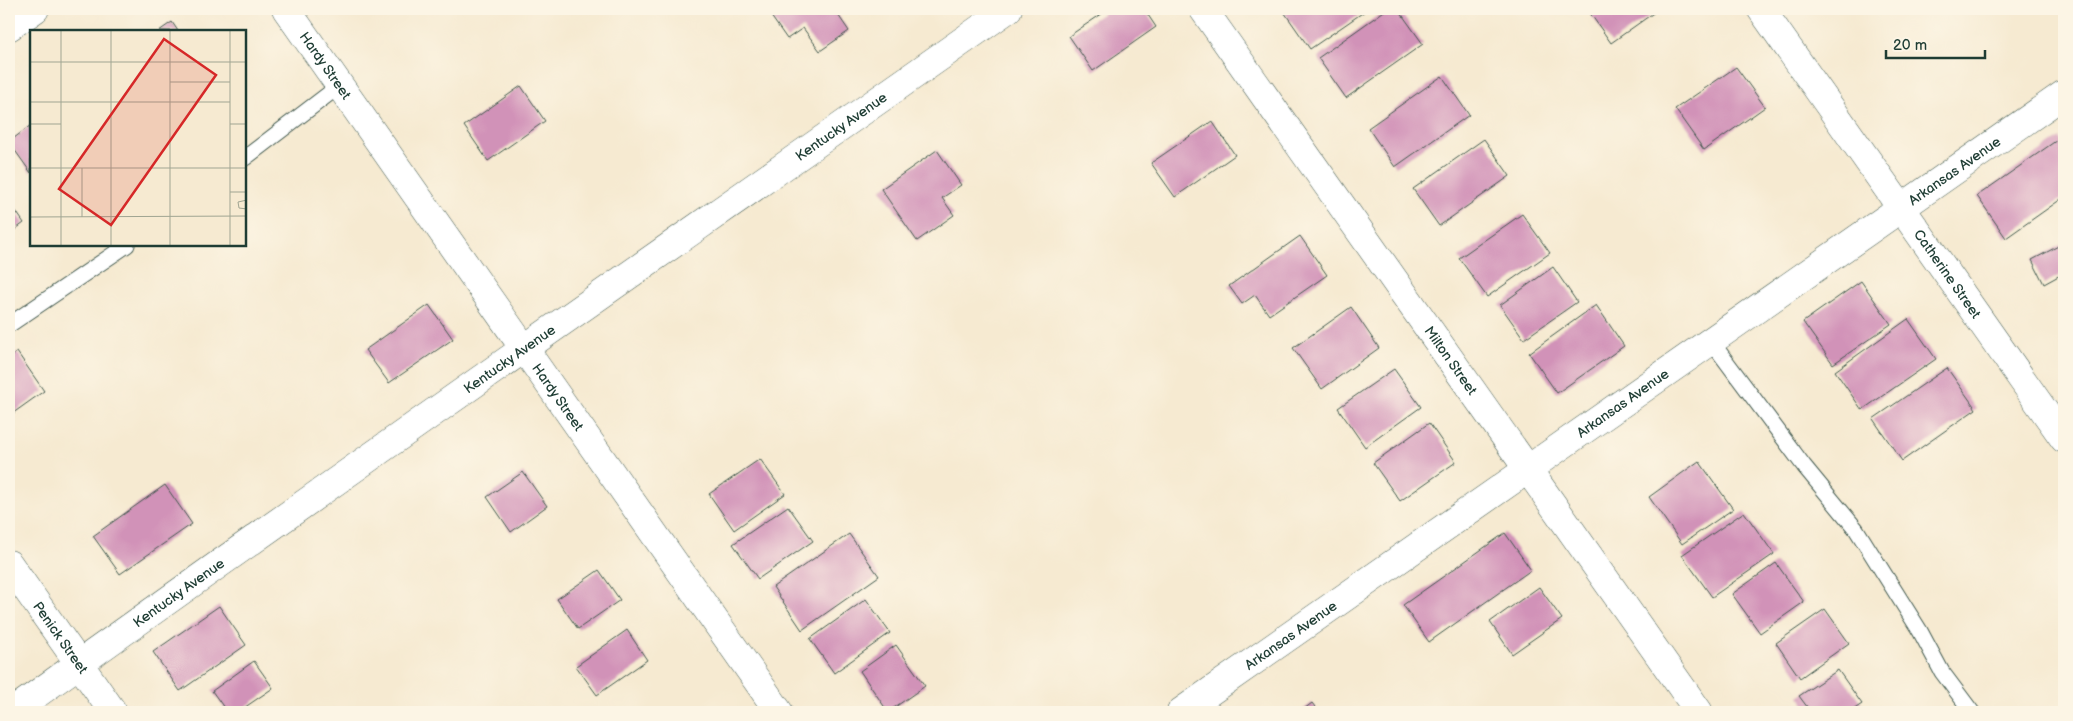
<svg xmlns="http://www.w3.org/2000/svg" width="2073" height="721" font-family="'Balsamiq Sans',sans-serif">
  <rect width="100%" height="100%" fill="#fcf5e5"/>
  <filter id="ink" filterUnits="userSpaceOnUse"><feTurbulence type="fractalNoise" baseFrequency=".02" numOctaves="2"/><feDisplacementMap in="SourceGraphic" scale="10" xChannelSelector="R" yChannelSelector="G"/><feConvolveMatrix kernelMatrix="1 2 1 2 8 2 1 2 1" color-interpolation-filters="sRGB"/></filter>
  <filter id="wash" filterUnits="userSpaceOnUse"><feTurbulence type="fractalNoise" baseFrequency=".0096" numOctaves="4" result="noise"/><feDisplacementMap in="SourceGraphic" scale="20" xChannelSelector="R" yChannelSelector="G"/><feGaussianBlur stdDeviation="1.12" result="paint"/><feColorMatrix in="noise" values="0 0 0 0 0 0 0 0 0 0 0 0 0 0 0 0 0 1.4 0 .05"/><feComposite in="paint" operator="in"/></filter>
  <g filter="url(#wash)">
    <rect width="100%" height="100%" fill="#f6ead1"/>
    <g id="blocks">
      <!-- building -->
      <g fill="#d192b8">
        <polygon points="766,9 834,9 849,31 820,51 803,28 787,39"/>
        <polygon points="1109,9 1144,9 1156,27 1093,71 1069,36"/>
        <polygon points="1282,9 1368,9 1310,49"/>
        <polygon points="1387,9 1398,9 1423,44 1346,98 1318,58"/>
        <polygon points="1587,9 1659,9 1611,43"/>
        <polygon points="172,22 178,31 159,31"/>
        <polygon points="1736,67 1765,107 1704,150 1675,109"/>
        <polygon points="1442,76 1469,115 1395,167 1368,128"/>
        <polygon points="521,86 545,121 488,161 464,126"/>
        <polygon points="1212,121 1235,155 1175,197 1151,163"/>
        <polygon points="31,125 31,173 9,142"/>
        <polygon points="2060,138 2064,144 2064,197 2006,238 1977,196"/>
        <polygon points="1484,139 1510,176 1439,226 1413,189"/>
        <polygon points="937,150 961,185 942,198 954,215 917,241 881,189"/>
        <polygon points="9,201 24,223 9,234"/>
        <polygon points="1522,214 1550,253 1487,297 1459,258"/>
        <polygon points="1300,236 1327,275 1269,315 1255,295 1242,304 1229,286"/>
        <polygon points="2064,243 2064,273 2044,284 2032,260"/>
        <polygon points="1553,267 1577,302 1524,339 1500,305"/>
        <polygon points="1861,281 1891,324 1833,364 1803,322"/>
        <polygon points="429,305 453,339 389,383 365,350"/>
        <polygon points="1596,305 1624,346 1557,393 1529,353"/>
        <polygon points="1351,307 1379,348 1322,389 1293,348"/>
        <polygon points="1908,319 1936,359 1862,410 1835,371"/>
        <polygon points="17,352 44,391 9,416 9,358"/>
        <polygon points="1947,368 1976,409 1902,461 1873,419"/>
        <polygon points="1394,369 1421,407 1365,447 1338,408"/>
        <polygon points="1429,423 1456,462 1400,501 1373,463"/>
        <polygon points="760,459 785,494 734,530 709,494"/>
        <polygon points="1699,461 1733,509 1682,544 1649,497"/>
        <polygon points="523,472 547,506 511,532 487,497"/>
        <polygon points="165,485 192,524 120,574 93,536"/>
        <polygon points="788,506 813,541 758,579 733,544"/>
        <polygon points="1744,512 1774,554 1712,597 1682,555"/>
        <polygon points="1505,533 1531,570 1429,642 1403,605"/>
        <polygon points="849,534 879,576 802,630 773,587"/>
        <polygon points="1776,563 1804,602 1760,633 1732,594"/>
        <polygon points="599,570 620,600 578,629 557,599"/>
        <polygon points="1539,587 1562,619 1512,654 1490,622"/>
        <polygon points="866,599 890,633 834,673 810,639"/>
        <polygon points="219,606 246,645 180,691 153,652"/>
        <polygon points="1825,609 1849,643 1800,678 1776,643"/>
        <polygon points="627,630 647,660 597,695 576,666"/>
        <polygon points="896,645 925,686 888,712 860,671"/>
        <polygon points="254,661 273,688 238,712 227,712 212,691"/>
        <polygon points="1838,670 1862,704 1850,712 1811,712 1799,696"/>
        <polygon points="1312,703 1319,712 1300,712"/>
      </g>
    </g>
  </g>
  <g filter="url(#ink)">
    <use href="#blocks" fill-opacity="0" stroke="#3f574c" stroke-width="1"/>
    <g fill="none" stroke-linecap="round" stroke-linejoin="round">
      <defs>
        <g id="service">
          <polyline points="245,158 339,86"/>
          <polyline points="9,325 127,245"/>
          <polyline points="1711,341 1804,466 1856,529 1920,631 1942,672 1972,712"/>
        </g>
        <g id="minor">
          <path id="s1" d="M 286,9 L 779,712"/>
          <path id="s2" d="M 1203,9 L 1699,712"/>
          <path id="s3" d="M 1761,9 L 2064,439"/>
          <polyline points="9,27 35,9"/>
          <path id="s4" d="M 9,564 L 113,712"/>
          <path id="s5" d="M 12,712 C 342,474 676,243 1008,9"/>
          <path id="s6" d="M 1181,712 L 2064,94"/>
        </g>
      </defs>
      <!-- service casing -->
      <use href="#service" stroke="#3f574c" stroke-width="17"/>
      <!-- minor casing -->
      <use href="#minor" stroke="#3f574c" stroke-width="29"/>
      <!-- service -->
      <use href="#service" stroke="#fff" stroke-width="15"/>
      <!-- minor -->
      <use href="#minor" stroke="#fff" stroke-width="28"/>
    </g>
  </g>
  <g text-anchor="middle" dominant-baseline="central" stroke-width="4" stroke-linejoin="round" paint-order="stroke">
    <!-- street labels -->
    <g font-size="14" fill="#1f3d34" stroke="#fcf5e5">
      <text stroke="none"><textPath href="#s1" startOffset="69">Hardy Street</textPath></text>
      <text stroke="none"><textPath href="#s5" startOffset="1015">Kentucky Avenue</textPath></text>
      <text stroke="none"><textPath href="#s6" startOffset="944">Arkansas Avenue</textPath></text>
      <text stroke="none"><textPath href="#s3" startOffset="324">Catherine Street</textPath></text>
      <text stroke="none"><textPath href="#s5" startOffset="610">Kentucky Avenue</textPath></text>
      <text stroke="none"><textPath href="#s2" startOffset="430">Milton Street</textPath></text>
      <text stroke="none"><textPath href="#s1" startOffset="474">Hardy Street</textPath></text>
      <text stroke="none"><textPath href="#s6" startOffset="539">Arkansas Avenue</textPath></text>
      <text stroke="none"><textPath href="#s5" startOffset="205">Kentucky Avenue</textPath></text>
      <text stroke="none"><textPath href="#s6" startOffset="134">Arkansas Avenue</textPath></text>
      <text stroke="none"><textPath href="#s4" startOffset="90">Penick Street</textPath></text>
    </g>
  </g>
  <!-- overview -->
  <g transform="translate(30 30)">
    <rect width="216" height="216" fill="#f6ead1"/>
    <path fill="none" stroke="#a0a592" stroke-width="1" d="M 31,0 L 31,216M 0,32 L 217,32M 140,52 L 200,52M 0,72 L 200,72M 0,94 L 31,94M 200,94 L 217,94M 0,138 L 217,138M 52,138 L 52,187M 200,162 L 217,162M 217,170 L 208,172 L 209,178 L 217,179M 0,187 L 217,186M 81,216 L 81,0M 140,216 L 140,0M 200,216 L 200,0"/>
    <path fill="#d62828" fill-opacity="0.15" stroke="#d62828" stroke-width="2.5" d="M 134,9 L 186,45 L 81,195 L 29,159 Z"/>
    <rect width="216" height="216" fill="none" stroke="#1f3d34" stroke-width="2.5"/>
  </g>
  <!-- margin -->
  <rect width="2073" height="721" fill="none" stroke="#fcf5e5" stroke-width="30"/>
  <!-- scale -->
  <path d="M1886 50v8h99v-8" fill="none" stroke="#1f3d34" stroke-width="2.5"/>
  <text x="1893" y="50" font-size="15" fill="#1f3d34" stroke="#fcf5e5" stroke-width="4" paint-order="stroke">20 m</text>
</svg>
